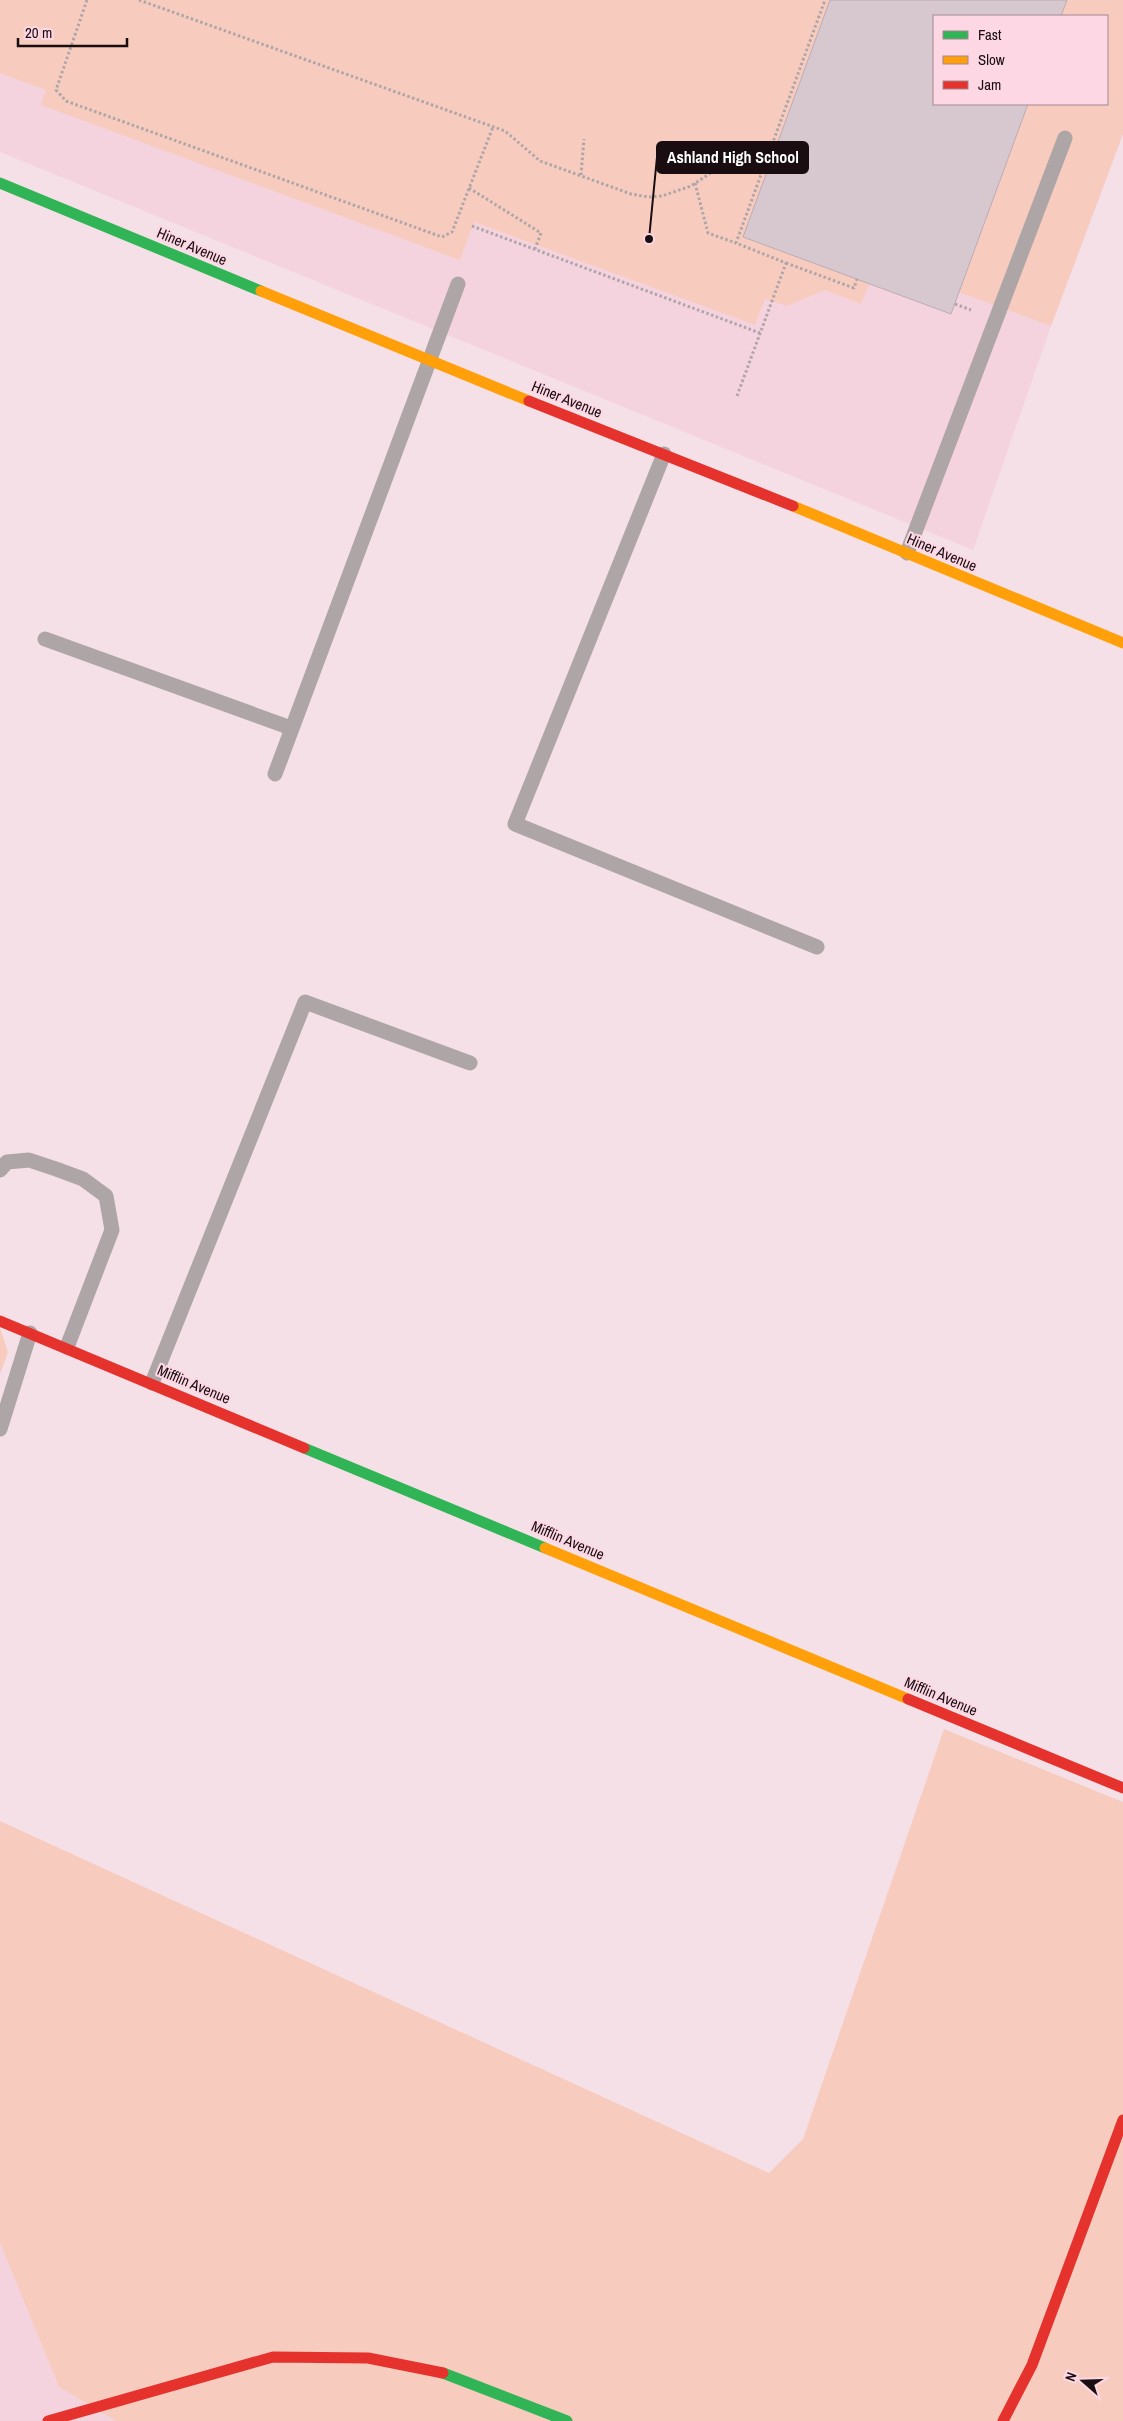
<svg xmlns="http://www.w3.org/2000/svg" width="1123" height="2421" font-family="'Archivo Narrow',sans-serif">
  <rect width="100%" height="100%" fill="#f5e0e7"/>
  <!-- built -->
  <g fill="#f5d3de" fill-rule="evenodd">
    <path d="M 0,0 L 1123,0 L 1123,134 L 1051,326 L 973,550 L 0,152 ZM 934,16 L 1107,16 L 1107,104 L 934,104 Z"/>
    <polygon points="0,2243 59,2387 116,2421 0,2421"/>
  </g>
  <!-- green -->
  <g fill="#f7ccbe" fill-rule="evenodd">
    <path d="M 0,0 L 1123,0 L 1123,134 L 1051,326 L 959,292 L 951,314 L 869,284 L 861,304 L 825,290 L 787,306 L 765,299 L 755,325 L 474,222 L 460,260 L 41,105 L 46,90 L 0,73 ZM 934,16 L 1107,16 L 1107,104 L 934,104 Z"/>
    <polygon points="0,1328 8,1352 0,1374"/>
    <polygon points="944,1729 1123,1802 1123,2421 116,2421 59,2387 0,2243 0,1821 769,2173 803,2139"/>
  </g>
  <!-- building -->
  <polygon fill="#d7c8d0" stroke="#bbacb4" points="830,0 1067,0 1061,16 934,16 934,104 1028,104 951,314 743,237"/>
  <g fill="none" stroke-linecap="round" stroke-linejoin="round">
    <!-- path -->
    <g stroke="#afa5a8" stroke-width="3" stroke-dasharray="2.5 2.5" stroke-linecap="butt">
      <polyline points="87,0 56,90 66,101 442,237 452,232 493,127"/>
      <polyline points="139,0 505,131 540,161 631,194 648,197 662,196 691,186 721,166 728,163 761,173"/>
      <polyline points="581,175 584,139"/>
      <polyline points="695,183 708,233 736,243"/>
      <polyline points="469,188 541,233 535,249"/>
      <polyline points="472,226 760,333"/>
      <polyline points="786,263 854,288 857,279"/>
      <polyline points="955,304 971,310"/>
      <polyline points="737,396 786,263 736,243 825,0"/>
    </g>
    <!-- lane -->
    <g stroke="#aea5a6" stroke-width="15">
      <polyline points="664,454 515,824 817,947"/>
      <polyline points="907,553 1065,138"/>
      <polyline points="45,639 291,728"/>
      <polyline points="275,774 458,284"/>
      <polyline points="0,1170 7,1162 29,1160 56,1169 83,1179 106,1196 112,1230 67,1347"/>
      <polyline points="152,1383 305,1002 470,1063"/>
      <polyline points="0,1429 30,1333"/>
    </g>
    <!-- fast -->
    <g stroke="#30b455" stroke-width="11">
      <polyline points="0,183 261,291"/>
      <polyline points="304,1448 545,1548"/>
      <polyline points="443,2373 567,2421"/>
    </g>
    <!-- slow -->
    <g stroke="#ff9f0a" stroke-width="11">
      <polyline points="261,291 529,401"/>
      <polyline points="793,506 1123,643"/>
      <polyline points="545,1548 908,1699"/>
    </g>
    <!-- jam -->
    <g stroke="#e5322d" stroke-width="11">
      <polyline points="529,401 793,506"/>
      <polyline points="0,1321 304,1448"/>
      <polyline points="908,1699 1123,1788"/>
      <polyline points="48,2421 273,2357 368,2358 443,2373"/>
      <polyline points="1003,2421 1032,2365 1123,2120"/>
    </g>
  </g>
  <g text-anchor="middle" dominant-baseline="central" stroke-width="4" stroke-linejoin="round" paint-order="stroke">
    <!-- street labels -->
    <g font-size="15" fill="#190d11" stroke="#fdd8e4">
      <text transform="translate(192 246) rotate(23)">Hiner Avenue</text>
      <text transform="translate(567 399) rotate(22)">Hiner Avenue</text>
      <text transform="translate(942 552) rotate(23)">Hiner Avenue</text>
      <text transform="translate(194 1384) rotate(23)">Mifflin Avenue</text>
      <text transform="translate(568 1540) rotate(23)">Mifflin Avenue</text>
      <text transform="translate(941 1696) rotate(23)">Mifflin Avenue</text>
    </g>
  </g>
  <!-- callouts -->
  <path fill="none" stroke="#190d11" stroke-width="2" d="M649 239L657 157"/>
  <circle fill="#190d11" stroke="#fdd8e4" stroke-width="2" cx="649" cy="239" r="5"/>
  <rect fill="#190d11" stroke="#190d11" stroke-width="2" x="657" y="142" width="151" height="31" rx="5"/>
  <g font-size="16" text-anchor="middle" font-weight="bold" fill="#fff">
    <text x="733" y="163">Ashland High School</text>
  </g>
  <!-- legend -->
  <rect x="933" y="15" width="175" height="90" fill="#fdd8e4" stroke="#a28790"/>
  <rect x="943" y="31" width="25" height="8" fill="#30b455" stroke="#a28790"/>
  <text x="978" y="40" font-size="15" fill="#190d11">Fast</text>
  <rect x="943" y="56" width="25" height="8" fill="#ff9f0a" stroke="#a28790"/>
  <text x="978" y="65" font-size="15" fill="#190d11">Slow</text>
  <rect x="943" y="81" width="25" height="8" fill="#e5322d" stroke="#a28790"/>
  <text x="978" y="90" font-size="15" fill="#190d11">Jam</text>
  <!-- north arrow -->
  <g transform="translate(1083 2381) rotate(290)" stroke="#fdd8e4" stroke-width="4" paint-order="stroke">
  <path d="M0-4L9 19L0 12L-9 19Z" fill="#190d11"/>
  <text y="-8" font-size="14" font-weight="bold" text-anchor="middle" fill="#190d11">N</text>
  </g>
  <!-- scale -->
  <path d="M18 38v8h109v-8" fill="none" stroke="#190d11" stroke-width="2.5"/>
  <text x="25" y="38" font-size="15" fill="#190d11" stroke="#fdd8e4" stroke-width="4" paint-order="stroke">20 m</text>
</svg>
